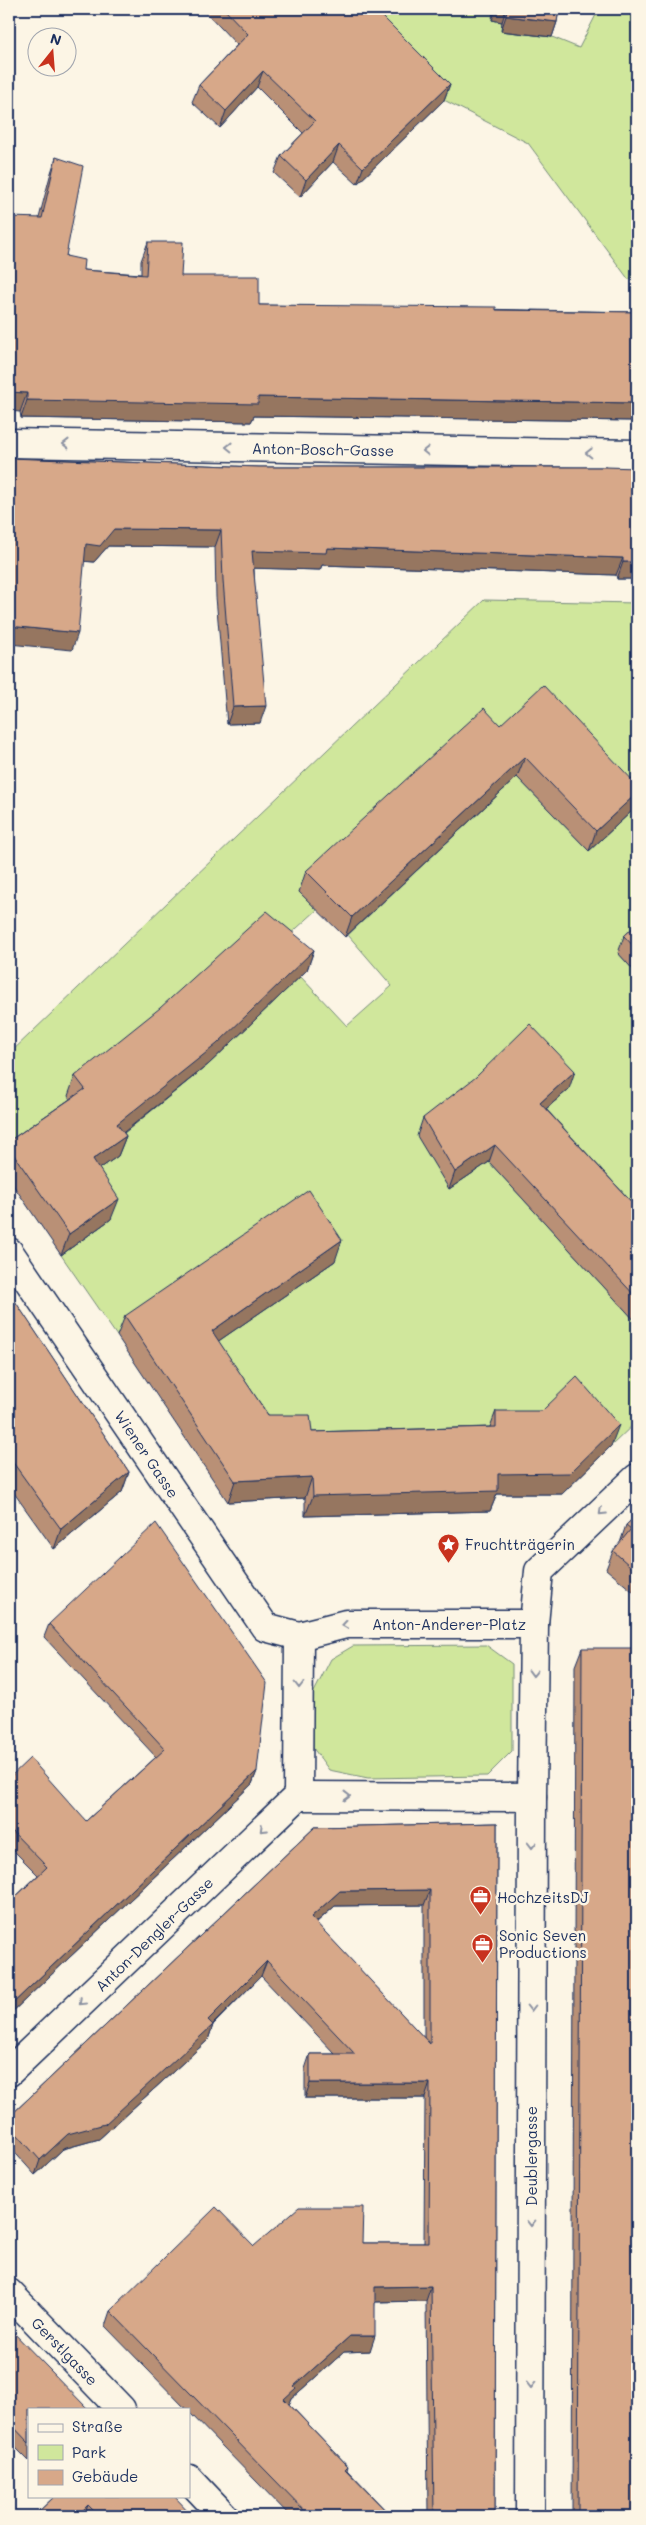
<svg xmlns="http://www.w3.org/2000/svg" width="646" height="2525" font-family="Mali,sans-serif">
  <rect width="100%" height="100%" fill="#fcf5e5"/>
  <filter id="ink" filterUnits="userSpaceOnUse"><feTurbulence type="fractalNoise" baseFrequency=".02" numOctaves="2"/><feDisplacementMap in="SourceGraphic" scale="10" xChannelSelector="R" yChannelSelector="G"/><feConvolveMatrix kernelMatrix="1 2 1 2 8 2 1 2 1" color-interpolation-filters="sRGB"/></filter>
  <g filter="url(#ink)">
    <!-- green -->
    <g fill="#d0e79c" stroke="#768b7d">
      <polygon points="352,9 493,9 502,22 501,31 552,37 579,48 599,9 637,9 637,271 629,280 528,143 444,100"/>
      <polygon points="484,600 637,603 637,935 618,953 637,974 637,1233 533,1120 524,1042 489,1162 637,1323 637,1421 611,1446 570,1398 535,1431 268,1436 204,1351 335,1261 301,1210 117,1336 61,1255 111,1219 85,1179 109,1144 300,976 347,1026 392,986 348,935 517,777 589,851 535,705 299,891 317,910 277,946 78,1109 9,1156 9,1054"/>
      <polygon points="486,1645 512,1664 512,1751 487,1776 368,1778 329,1770 313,1748 313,1694 331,1659 353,1646"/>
    </g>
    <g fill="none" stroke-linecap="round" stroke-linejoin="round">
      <defs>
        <g id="minor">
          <polyline points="9,443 637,454"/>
          <polyline points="9,1252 265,1627 299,1636 346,1624 534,1624"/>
          <polyline points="298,1796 532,1797"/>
          <polyline points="298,1796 299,1636"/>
          <polyline points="9,2072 298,1796"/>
          <polyline points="9,2293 121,2409"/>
          <polyline points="189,2479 224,2516"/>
          <polyline points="530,2516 532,1797 534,1624 539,1571 637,1478"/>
        </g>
      </defs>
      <!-- minor casing -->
      <use href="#minor" stroke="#1b2f5e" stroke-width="31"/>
      <!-- minor -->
      <use href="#minor" stroke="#fcf5e5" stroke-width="28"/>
    </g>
    <!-- wall -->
    <g fill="#b99076" stroke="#1b2f5e" fill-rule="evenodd">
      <polygon points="203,9 375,9 450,84 444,100 357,184 333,162 300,197 274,173 281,156 303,133 257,87 220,128 192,102 199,85 237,45"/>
      <polygon points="493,9 559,9 557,22 552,37 501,31 502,22 492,20"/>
      <polygon points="56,157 66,256 83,270 141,274 141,261 148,242 181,276 259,305 637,312 637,421 254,416 251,422 21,418 20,412 39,218 50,176"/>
      <polygon points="9,458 259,467 606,467 637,579 617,579 616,575 322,565 320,570 254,568 260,723 227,724 216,597 215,547 108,546 94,562 84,561 72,650"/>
      <polygon points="500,725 633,810 589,851 517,777 345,937 299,892 306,871"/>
      <polygon points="637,924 637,974 618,953 624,936"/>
      <polygon points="314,950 307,970 209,1064 124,1133 126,1136 118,1156 99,1169 111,1219 61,1255 9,1179 9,1141 70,1099 68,1096 75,1076"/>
      <polygon points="569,1089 546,1109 637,1208 637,1323 489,1162 449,1189 417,1136 423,1118"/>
      <polygon points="335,1261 218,1341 268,1415 312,1432 490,1427 496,1411 611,1446 562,1494 497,1494 490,1511 305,1516 305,1498 228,1502 117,1336 125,1316"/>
      <polygon points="9,1281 10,1294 129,1472 122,1492 54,1549 9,1486"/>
      <polygon points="637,1515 637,1595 606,1569 613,1551 620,1543 626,1525"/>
      <polygon points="49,1624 257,1771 252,1784 9,2015 9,1903 38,1875 9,1846 9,1778 86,1821 156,1757 44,1637"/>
      <polygon points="582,1648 637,2516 572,2516 575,1666"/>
      <path d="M 497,1823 L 495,2516 L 428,2516 L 426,2301 L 375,2302 L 370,2351 L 344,2352 L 292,2398 L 289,2404 L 348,2466 L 347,2470 L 391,2516 L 290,2516 L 189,2412 L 189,2409 L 186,2409 L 105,2326 L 110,2311 L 254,2246 L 362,2243 L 424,2243 L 425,2098 L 305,2098 L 305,2069 L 310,2054 L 335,2054 L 261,1976 L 213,2025 L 208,2040 L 99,2139 L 63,2149 L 35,2175 L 9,2146 L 9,2117 L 315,1827 ZM 424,1905 L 424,2038 L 316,1923 L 335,1906 Z"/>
      <polygon points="9,2328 29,2409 29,2461 9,2441"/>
      <polygon points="55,2496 193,2516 34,2516"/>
    </g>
    <!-- shaded-wall -->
    <g fill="#967660" stroke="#1b2f5e">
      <polygon points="9,9 12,9 9,14"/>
      <polygon points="496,9 506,9 502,22 492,20"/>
      <polygon points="506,16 557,22 552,37 501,31"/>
      <polygon points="263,71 257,87 220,128 226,111"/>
      <polygon points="450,84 444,100 357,184 363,168"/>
      <polygon points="339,145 333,162 300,197 306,180"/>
      <polygon points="9,392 27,393 20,412 9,411"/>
      <polygon points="258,397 637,403 637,421 254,416 251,422 21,418 27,400"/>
      <polygon points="114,529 221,530 215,547 108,546 94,562 80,561 86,544"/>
      <polygon points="327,548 623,558 616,575 322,565 320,570 246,568 252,551"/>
      <polygon points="623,562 637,562 637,579 617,579"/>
      <polygon points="9,626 78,633 72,650 9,644"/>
      <polygon points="266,706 260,723 227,724 233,707"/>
      <polygon points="525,757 517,777 345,937 352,917"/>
      <polygon points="637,793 637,799 633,810 589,851 596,831"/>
      <polygon points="314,950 307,970 209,1064 109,1144 117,1124"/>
      <polygon points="575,1071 569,1089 533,1120 540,1103"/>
      <polygon points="126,1136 118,1156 85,1179 93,1159"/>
      <polygon points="495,1145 489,1162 449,1189 455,1172"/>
      <polygon points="119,1199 111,1219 61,1255 69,1234"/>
      <polygon points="342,1240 335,1261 204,1351 212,1331"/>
      <polygon points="12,1286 9,1296 9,1289"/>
      <polygon points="619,1425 611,1446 562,1494 497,1494 490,1511 305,1516 313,1496 498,1474"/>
      <polygon points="129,1472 122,1492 54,1549 61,1529"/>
      <polygon points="312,1477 305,1498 228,1502 235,1481"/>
      <polygon points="257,1771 252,1784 9,2015 9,2007"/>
      <polygon points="430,1890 424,1905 335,1906 305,1932 311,1917 340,1891"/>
      <polygon points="267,1961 261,1976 205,2032 213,2025 208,2040 99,2139 63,2149 35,2175 40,2160 68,2134 208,2020"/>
      <polygon points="310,2083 430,2083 425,2098 305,2098"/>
      <polygon points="431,2286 426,2301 369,2302 375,2287"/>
      <polygon points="350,2336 375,2336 370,2351 344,2352 292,2398 290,2403 279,2414 284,2399 294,2386"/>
      <polygon points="88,2505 84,2516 77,2516"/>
    </g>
    <!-- building -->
    <g fill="#d7a889" stroke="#1b2f5e" fill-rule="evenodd">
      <polygon points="224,9 375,9 450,84 363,168 339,145 306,180 281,156 315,121 263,71 226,111 199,85 248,34"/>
      <polygon points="507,9 559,9 557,22 506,16"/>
      <polygon points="56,157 83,166 66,256 84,260 83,270 146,275 148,242 183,242 181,276 259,276 259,305 496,307 496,310 637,312 637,403 258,397 258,404 27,400 27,393 9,392 9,217 42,218"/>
      <polygon points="9,458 259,467 606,467 637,468 637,562 623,562 623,558 327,548 326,553 252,551 266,706 233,707 223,580 221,530 114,529 100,546 86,544 78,633 9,626"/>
      <polygon points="543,685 637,785 637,793 596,831 525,757 352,917 306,871 484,708 500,725"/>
      <polygon points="267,911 314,950 217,1044 117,1124 126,1136 93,1159 119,1199 69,1234 9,1148 9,1141 85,1089 75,1076 160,1008"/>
      <polygon points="637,924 637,950 624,936"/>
      <polygon points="530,1024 575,1071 540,1103 637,1208 637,1298 495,1145 455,1172 423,1118 476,1077"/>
      <polygon points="309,1190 342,1240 212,1331 268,1415 310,1415 312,1432 496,1427 496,1411 542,1411 577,1377 619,1425 570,1473 498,1474 498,1491 313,1496 312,1477 235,1481 125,1316"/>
      <polygon points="9,1281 12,1286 9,1289"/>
      <polygon points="9,1292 129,1472 61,1529 9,1457"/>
      <polygon points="637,1515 637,1572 613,1551 631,1529 626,1525"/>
      <polygon points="156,1523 267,1683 257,1771 9,2007 9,1903 47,1867 9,1828 9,1778 30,1758 86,1821 165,1749 49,1624"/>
      <polygon points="582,1648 637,1648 637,2516 578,2516"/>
      <path d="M 497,1823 L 495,2516 L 434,2516 L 431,2286 L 375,2287 L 375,2336 L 350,2336 L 294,2386 L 296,2388 L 284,2399 L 348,2466 L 345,2469 L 391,2516 L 310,2516 L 110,2311 L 216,2207 L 254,2246 L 299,2207 L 363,2207 L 362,2243 L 429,2243 L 430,2083 L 310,2083 L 310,2054 L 355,2054 L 267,1961 L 208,2020 L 213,2025 L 105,2124 L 68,2134 L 40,2160 L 9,2125 L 9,2117 L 315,1827 ZM 430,1890 L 430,2044 L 311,1917 L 340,1891 Z"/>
      <polygon points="9,2328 88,2409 29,2409 29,2443 9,2422"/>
      <polygon points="55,2496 174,2496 193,2516 99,2516 88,2505 77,2516 34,2516"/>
    </g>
    <!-- one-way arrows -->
    <defs><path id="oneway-chevron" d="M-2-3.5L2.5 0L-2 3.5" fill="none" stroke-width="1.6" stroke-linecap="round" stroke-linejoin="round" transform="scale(1.25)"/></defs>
    <g stroke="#8c92a2">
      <use href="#oneway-chevron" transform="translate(66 444) rotate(-179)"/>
      <use href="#oneway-chevron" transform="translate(229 447) rotate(-179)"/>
      <use href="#oneway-chevron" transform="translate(426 451) rotate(-179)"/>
      <use href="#oneway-chevron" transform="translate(589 453) rotate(-179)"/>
      <use href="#oneway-chevron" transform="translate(602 1512) rotate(137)"/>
      <use href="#oneway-chevron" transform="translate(345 1625) rotate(172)"/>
      <use href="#oneway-chevron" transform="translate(533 1673) rotate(91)"/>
      <use href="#oneway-chevron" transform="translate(299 1685) rotate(90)"/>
      <use href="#oneway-chevron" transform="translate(347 1796)"/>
      <use href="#oneway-chevron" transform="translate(263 1829) rotate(136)"/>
      <use href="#oneway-chevron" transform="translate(532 1845) rotate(90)"/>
      <use href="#oneway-chevron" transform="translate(82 2002) rotate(136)"/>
      <use href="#oneway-chevron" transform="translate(531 2008) rotate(90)"/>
      <use href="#oneway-chevron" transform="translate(531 2223) rotate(90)"/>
      <use href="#oneway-chevron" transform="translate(531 2385) rotate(90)"/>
    </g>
  </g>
  <!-- icons -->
  <defs>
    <symbol id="sight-pin" viewBox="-11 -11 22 30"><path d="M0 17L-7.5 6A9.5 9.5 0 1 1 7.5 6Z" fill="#c8321e" stroke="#fcf5e5"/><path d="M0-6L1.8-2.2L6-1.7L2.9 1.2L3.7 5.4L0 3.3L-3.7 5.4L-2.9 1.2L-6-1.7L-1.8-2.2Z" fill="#fff"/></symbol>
    <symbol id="office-pin" viewBox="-11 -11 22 30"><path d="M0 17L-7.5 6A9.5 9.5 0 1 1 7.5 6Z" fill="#c8321e" stroke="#fcf5e5"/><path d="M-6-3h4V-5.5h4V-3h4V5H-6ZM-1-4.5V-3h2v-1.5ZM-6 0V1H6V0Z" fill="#fff"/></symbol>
  </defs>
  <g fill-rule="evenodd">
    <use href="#sight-pin" x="436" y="1532" width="25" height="34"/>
    <use href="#office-pin" x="468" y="1884" width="25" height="34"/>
    <use href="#office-pin" x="470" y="1932" width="25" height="34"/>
  </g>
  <g text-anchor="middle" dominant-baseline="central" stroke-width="5" stroke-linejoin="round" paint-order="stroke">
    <!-- street labels -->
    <g font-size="15" fill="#1b2f5e" stroke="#fcf5e5">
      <text transform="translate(323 449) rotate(1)">Anton-Bosch-Gasse</text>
      <text transform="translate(147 1454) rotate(56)">Wiener Gasse</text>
      <text x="449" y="1624">Anton-Anderer-Platz</text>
      <text transform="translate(154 1934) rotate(-44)">Anton-Dengler-Gasse</text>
      <text transform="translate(531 2156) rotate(-90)">Deublergasse</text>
      <text transform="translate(65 2351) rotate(46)">Gerstlgasse</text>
    </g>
    <!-- poi labels -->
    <g font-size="15" fill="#1b2f5e" stroke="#fcf5e5" text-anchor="start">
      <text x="465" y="1544">Fruchtträgerin</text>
      <text x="497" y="1897">HochzeitsDJ</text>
      <text x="499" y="1935">Sonic Seven<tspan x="499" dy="17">Productions</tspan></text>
    </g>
  </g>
  <!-- margin -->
  <rect width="646" height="2525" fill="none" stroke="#fcf5e5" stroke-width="30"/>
  <rect x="15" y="15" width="616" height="2495" fill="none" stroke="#1b2f5e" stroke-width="2" filter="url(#ink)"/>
  <!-- legend -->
  <rect x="28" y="2408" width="162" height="90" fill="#fcf5e5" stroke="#a2a6af"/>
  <rect x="38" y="2424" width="25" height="8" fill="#fcf5e5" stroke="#a2a6af"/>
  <text x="72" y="2432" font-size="15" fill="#1b2f5e">Straße</text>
  <rect x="38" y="2445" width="25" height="15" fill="#d0e79c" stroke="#a2a6af"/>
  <text x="72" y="2458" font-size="15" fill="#1b2f5e">Park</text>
  <rect x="38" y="2470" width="25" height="15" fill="#d7a889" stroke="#a2a6af"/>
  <text x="72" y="2482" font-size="15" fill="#1b2f5e">Gebäude</text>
  <!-- north arrow -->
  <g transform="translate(52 52) rotate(17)"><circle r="24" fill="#fcf5e5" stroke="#a2a6af"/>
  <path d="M0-4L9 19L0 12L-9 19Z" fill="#c8321e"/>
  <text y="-8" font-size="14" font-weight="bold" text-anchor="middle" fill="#1b2f5e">N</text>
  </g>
</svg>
